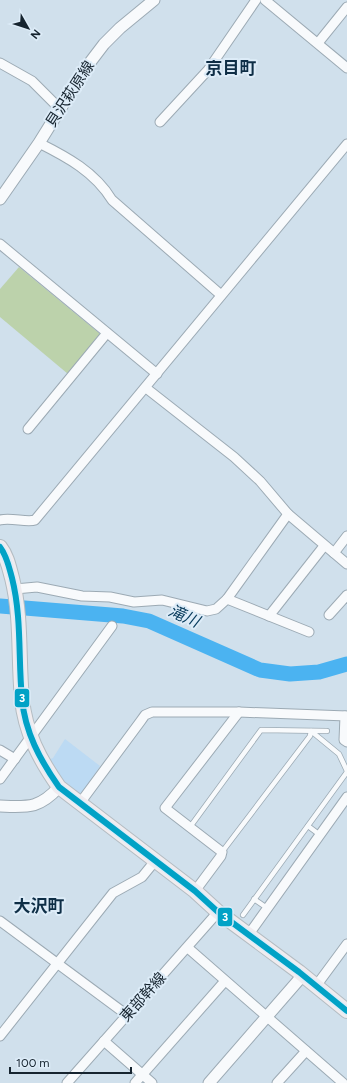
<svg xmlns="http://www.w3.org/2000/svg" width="347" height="1083" font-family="Figtree,'Noto Sans JP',sans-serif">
  <rect width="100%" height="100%" fill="#d0e0ec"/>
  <!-- built -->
  <polygon fill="#bcdaf3" points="65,739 100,766 82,793 77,795 65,784 48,760 53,758"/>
  <!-- green -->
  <polygon fill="#bcd2ab" points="19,267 99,333 100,335 68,374 0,317 0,289"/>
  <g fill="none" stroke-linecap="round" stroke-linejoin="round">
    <!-- river -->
    <polyline stroke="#4bb3f1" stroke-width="15" points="0,606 123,616 149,621 260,670 290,674 319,672 347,664"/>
    <defs>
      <g id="service">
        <polyline points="308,826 320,835"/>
        <polyline points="190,827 261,730 327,731"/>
        <polyline points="222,852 310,736 311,731 339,754 347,771"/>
        <polyline points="254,899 267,908"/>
        <polyline points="243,915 347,772"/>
      </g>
      <g id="minor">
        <polyline points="265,0 347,68"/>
        <polyline points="318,43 347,7"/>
        <polyline points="0,63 32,81 60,109"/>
        <polyline points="160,122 208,70 256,0"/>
        <path d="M 39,143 C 67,157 95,172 112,200 L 221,295"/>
        <polyline points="0,244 157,374"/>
        <polyline points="146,388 234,457 260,481 288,514 347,564"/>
        <polyline points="28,429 107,333"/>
        <path d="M 0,520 C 11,517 27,523 35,520 L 347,144"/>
        <polyline points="334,553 347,536"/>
        <polyline points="15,589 37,587 82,596 110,597 134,602 162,600 207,611 216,609 227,599 288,514"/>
        <polyline points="227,599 309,632"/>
        <polyline points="329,615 347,595"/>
        <polyline points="269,616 324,546"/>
        <polyline points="345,716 344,740 347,742"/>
        <polyline points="0,750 15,759"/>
        <polyline points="0,779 112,626"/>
        <polyline points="80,803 140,722 145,715 152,712 239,712 347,716"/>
        <polyline points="195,891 221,856 222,852 165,808 239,712"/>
        <polyline points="0,921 127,1015"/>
        <polyline points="249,934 347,797"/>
        <polyline points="188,948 343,1083"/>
        <polyline points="316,986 347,944"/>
        <polyline points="0,1036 113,893 142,877 155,861"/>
        <polyline points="104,1041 152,1083"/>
        <polyline points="67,1083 218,912"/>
        <polyline points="135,1083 225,981"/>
        <polyline points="277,1083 306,1051"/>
      </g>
      <g id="tertiary">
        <polyline points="0,199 39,143 85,69 104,44 120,28 154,0"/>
        <path d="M 0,806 C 28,807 39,809 59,787"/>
        <polyline points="209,1083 303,975"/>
      </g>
      <path id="primary" d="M 0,547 C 7,556 9,567 12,578 C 22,618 18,658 22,699 C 25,732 40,760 59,787 L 195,891 L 218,912 L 299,972 L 347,1011"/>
    </defs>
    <!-- service casing -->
    <use href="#service" stroke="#9caab4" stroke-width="6"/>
    <!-- minor casing -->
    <use href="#minor" stroke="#9caab4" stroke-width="11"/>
    <!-- tertiary casing -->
    <use href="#tertiary" stroke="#9caab4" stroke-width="13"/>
    <!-- primary casing -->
    <use href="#primary" stroke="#b3bcc2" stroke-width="16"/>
    <!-- service -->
    <use href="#service" stroke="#f8fafc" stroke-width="4.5"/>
    <!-- minor -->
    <use href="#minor" stroke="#f8fafc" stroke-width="9"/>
    <!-- tertiary -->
    <use href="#tertiary" stroke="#f8fafc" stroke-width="11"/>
    <!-- primary -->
    <use href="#primary" stroke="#f0ecef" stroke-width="14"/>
    <defs>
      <path id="bus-1" d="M 0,547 C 7,556 9,567 12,578 C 22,618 18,658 22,699 C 25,732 40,760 59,787 L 195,891 L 218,912 L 299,972 L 347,1011"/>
    </defs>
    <!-- bus-1 casing -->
    <use href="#bus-1" stroke="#ddecf8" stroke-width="9"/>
    <!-- bus-1 -->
    <use href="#bus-1" stroke="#01a2c6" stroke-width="6"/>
  </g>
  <g text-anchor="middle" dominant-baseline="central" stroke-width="4" stroke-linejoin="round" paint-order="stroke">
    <!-- street labels -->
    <g font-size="15" fill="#16242f" stroke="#ddecf8">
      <text transform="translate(70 94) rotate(-57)">貝沢萩原線</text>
      <text transform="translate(143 997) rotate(-48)">東部幹線</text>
    </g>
    <!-- water labels -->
    <g font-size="16" font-style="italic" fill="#083b5c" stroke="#ddecf8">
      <text transform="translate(184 616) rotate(24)">滝川</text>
    </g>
    <!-- quarter labels -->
    <g font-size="17" font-weight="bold" fill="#0e2e46" stroke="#ddecf8">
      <text x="231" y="68">京目町</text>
      <text x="39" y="906">大沢町</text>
    </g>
  </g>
  <g stroke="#ddecf8" stroke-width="1.5">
    <rect x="14" y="688" width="16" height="20" rx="4" fill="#01a2c6"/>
    <rect x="217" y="907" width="16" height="20" rx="4" fill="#01a2c6"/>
  </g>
  <g font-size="11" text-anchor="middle" font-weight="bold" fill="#fff">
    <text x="22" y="702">3</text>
    <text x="225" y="921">3</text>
  </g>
  <!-- north arrow -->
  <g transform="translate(28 28) rotate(129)" stroke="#ddecf8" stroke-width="3" paint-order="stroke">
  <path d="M0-3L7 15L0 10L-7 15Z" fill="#16242f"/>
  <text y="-6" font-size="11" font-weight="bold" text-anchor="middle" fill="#16242f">N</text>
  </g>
  <!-- scale -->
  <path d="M10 1067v6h121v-6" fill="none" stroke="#16242f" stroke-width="2"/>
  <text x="16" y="1067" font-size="12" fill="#16242f" stroke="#ddecf8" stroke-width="3" paint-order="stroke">100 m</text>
</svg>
